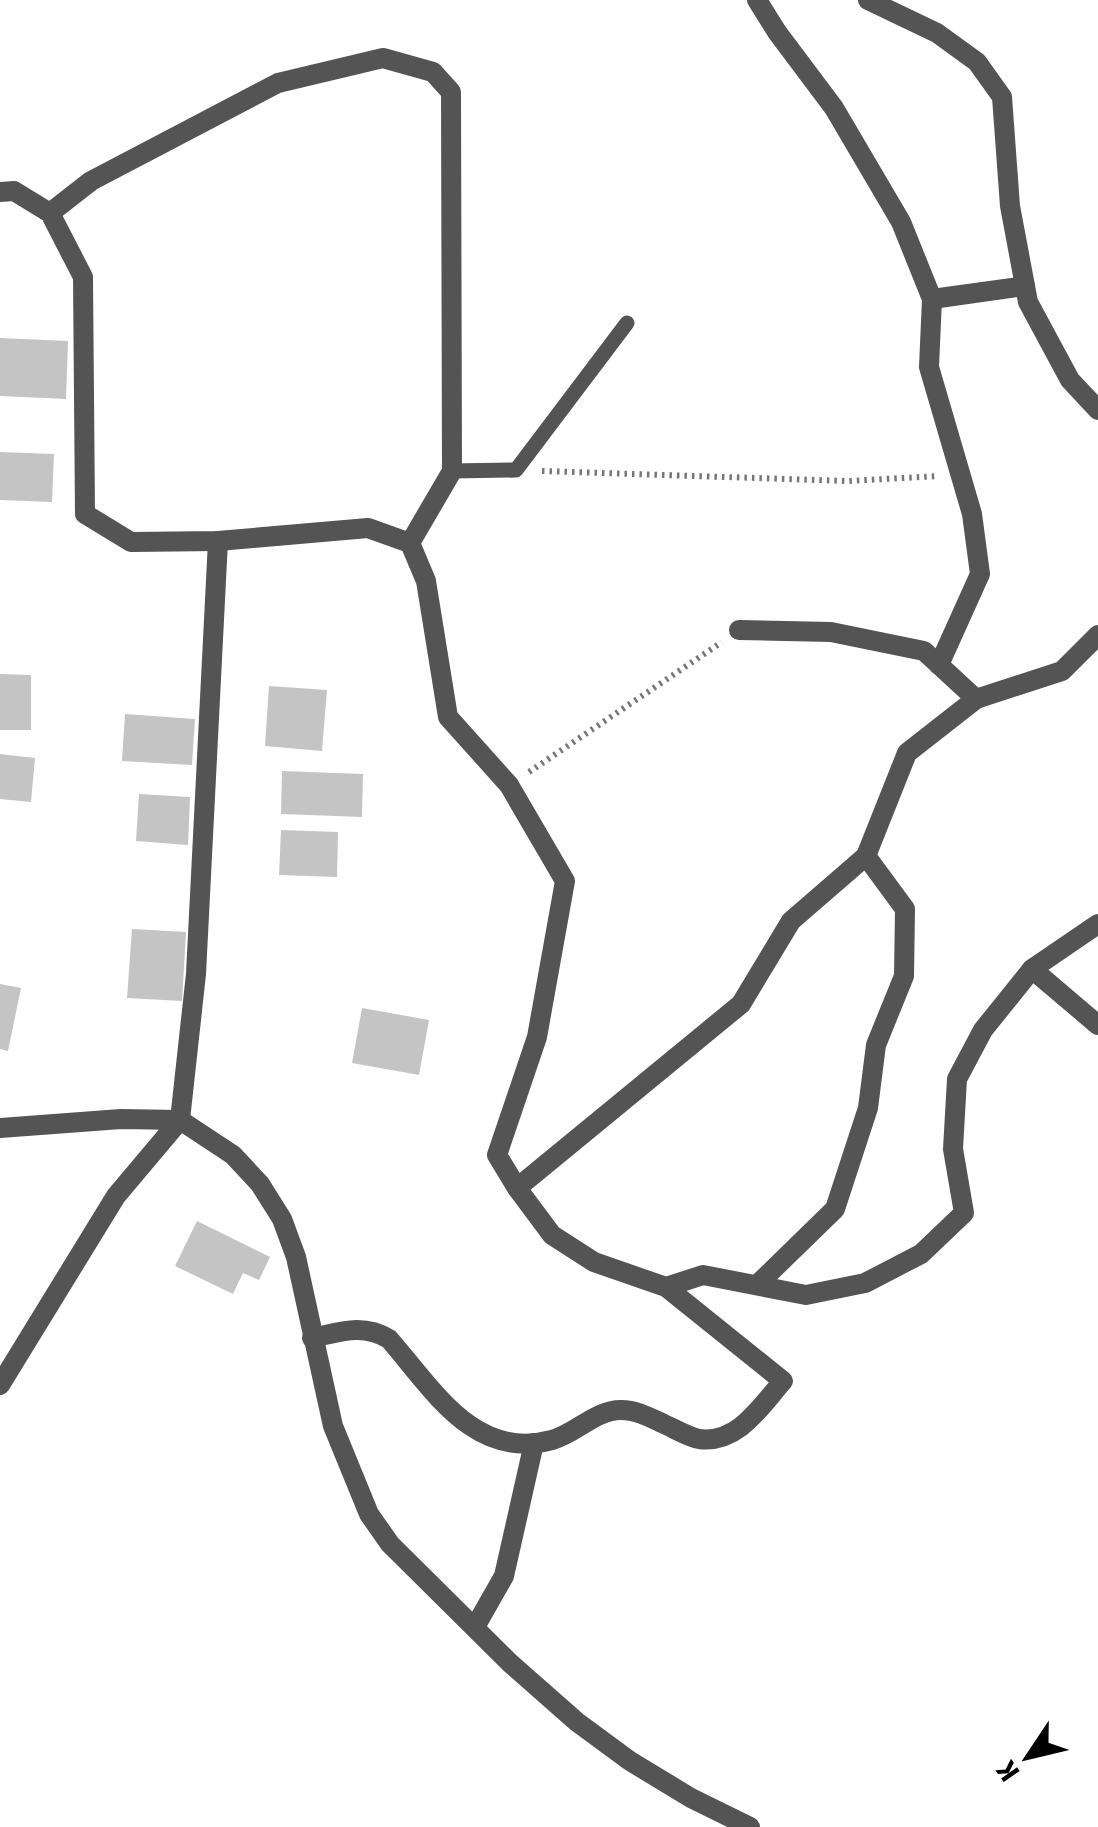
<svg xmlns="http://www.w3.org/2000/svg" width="1098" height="1827" font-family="'Fira Sans Condensed',sans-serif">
  <rect width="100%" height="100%" fill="#fff"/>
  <!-- building -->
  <g fill="#c4c4c4">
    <polygon points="0,338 68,341 66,399 0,396"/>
    <polygon points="0,452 54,454 52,502 0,500"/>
    <polygon points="0,674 31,675 31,730 0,730"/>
    <polygon points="269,686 327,690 322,751 265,746"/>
    <polygon points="125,714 195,719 192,765 122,761"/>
    <polygon points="0,754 35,758 31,802 0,799"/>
    <polygon points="282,771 363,774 362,817 281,814"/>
    <polygon points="139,794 190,797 188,845 136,841"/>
    <polygon points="281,830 338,832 337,877 279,875"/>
    <polygon points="132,929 186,932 182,1001 127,998"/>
    <polygon points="0,984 21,988 8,1051 0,1049"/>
    <polygon points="362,1008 429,1020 419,1075 352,1063"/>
    <polygon points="197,1221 270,1257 259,1280 243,1273 233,1294 175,1266"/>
  </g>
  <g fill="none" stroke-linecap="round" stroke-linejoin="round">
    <!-- path -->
    <g stroke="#767676" stroke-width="6" stroke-dasharray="2.5 5" stroke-linecap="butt">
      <polyline points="542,471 848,481 939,476"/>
      <polyline points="529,772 722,642"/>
    </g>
    <!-- lane -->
    <polyline stroke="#545454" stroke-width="15" points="452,471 516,470 627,323"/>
    <!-- street -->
    <g stroke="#545454" stroke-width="20">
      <polyline points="757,0 777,32 834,108 901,222 932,299 929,367 972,514 980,574 939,665"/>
      <polyline points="868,0 937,33 977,62 1002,97 1010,206 1028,302 1070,380 1098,410"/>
      <path d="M 0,192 L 14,191 L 50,213 L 83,277 L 85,514 L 131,542 L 218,541 L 368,528 L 410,543 L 426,581 L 448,717 L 509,785 L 565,881 L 537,1037 L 497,1155 L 517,1188 L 552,1235 L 594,1262 L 666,1287 L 783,1381 C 761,1406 738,1444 699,1439 C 688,1437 675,1429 664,1424 C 651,1418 637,1410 621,1410 C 595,1410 577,1433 552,1440 C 474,1461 433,1389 389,1339 C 363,1323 340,1332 312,1338"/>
      <polyline points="50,213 91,181 278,83 383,58 433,72 451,92 452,471 410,543"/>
      <polyline points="932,299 1025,286"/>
      <polyline points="739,630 831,632 924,651 976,699"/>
      <polyline points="1032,969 1098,1025"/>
      <polyline points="0,1128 121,1119 180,1120 233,1155 260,1184 282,1219 296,1257 333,1426 369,1514 390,1544 510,1663 577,1722 630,1761 691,1798 750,1827"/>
      <polyline points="517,1188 741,1004 791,921 866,856 907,753 976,699 1062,671 1098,635"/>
      <polyline points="758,1284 835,1209 868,1108 876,1045 904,976 905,909 866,856"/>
      <polyline points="666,1287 703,1275 806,1295 865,1283 921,1254 964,1213 953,1149 957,1079 983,1030 1032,969 1098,924"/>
      <polyline points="0,1385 116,1196 180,1120 196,974 218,541"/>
      <polyline points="475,1627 504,1576 534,1443"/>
    </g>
  </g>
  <!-- north arrow -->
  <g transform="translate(1028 1757) rotate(235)" stroke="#ffffff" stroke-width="8" paint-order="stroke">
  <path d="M0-8L18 38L0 25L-18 38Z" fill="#000000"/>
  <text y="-15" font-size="28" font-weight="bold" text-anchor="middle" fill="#000000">K</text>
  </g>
</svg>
